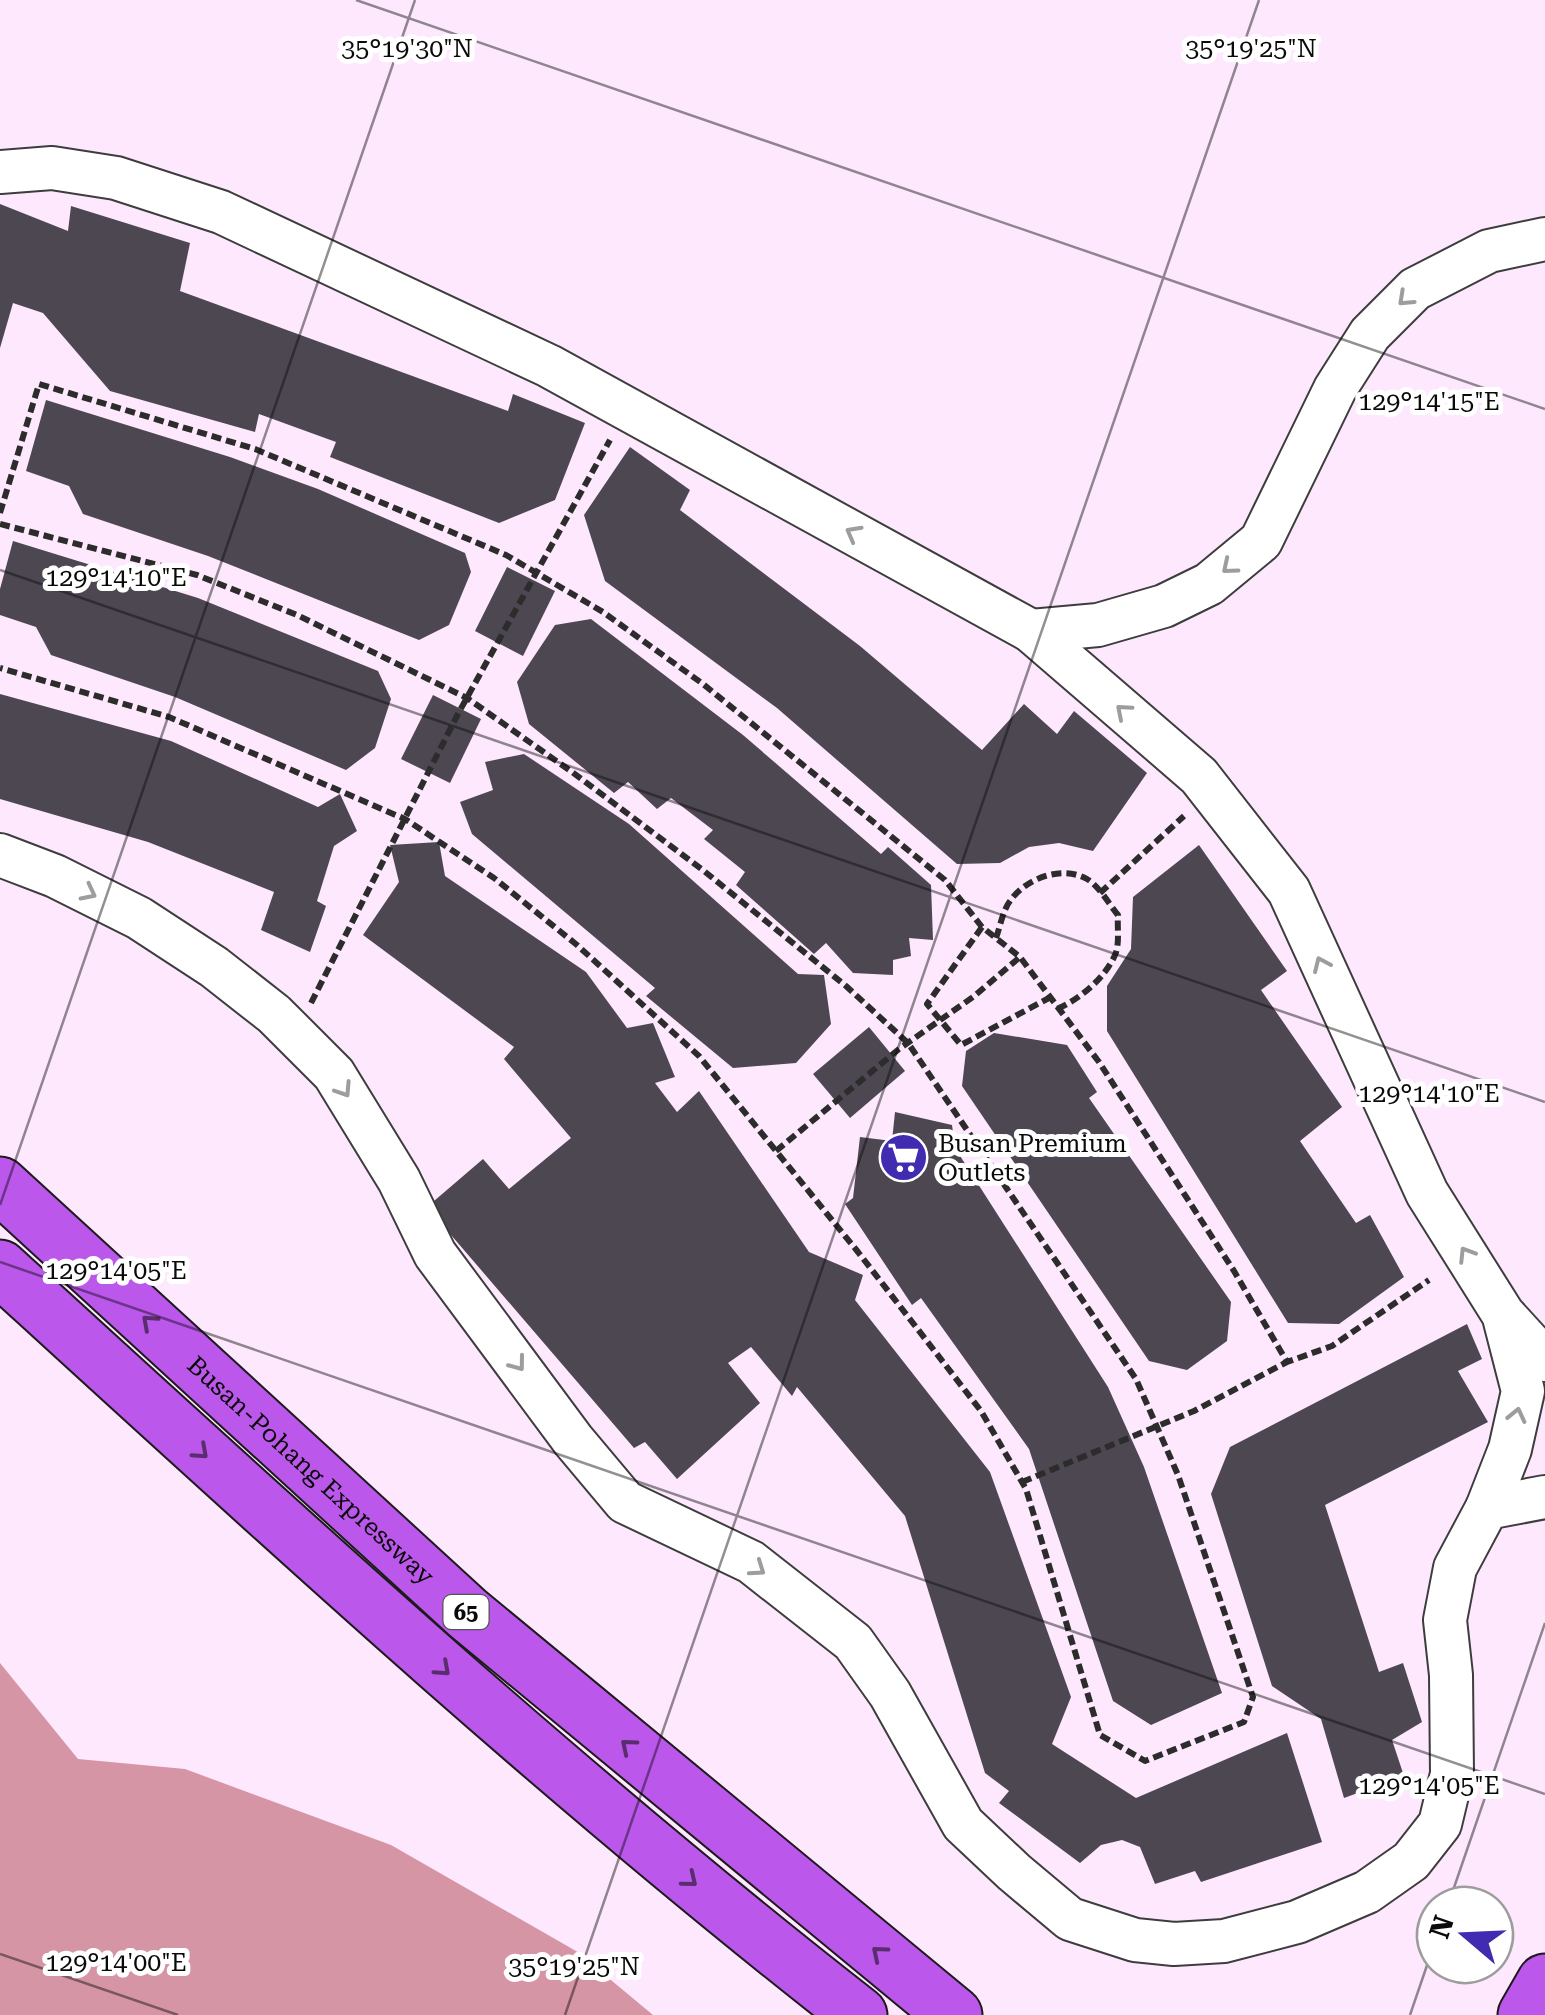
<svg xmlns="http://www.w3.org/2000/svg" width="1545" height="2015" font-family="'Roboto Serif',serif">
  <rect width="100%" height="100%" fill="#fee8fd"/>
  <!-- forest -->
  <polygon fill="#d595a4" points="0,1663 78,1759 185,1769 391,1845 576,1951 653,2015 0,2015"/>
  <!-- building -->
  <g fill="#4d4752">
    <polygon points="0,204 68,231 71,206 190,243 180,291 508,411 513,394 585,423 555,500 499,523 330,457 336,442 259,414 255,432 110,391 43,313 13,303 0,348"/>
    <polygon points="46,400 230,457 318,489 465,553 471,572 449,625 419,640 208,556 83,514 69,486 26,471"/>
    <polygon points="630,447 690,490 680,510 860,646 982,750 1024,704 1057,734 1074,711 1147,773 1093,851 1059,843 1029,847 1000,863 957,864 777,708 605,581 584,515"/>
    <polygon points="13,541 198,598 378,671 391,699 375,748 346,770 175,697 51,655 36,627 0,615 0,589"/>
    <polygon points="507,567 555,591 523,656 475,631"/>
    <polygon points="591,619 743,735 881,854 888,847 931,885 933,940 909,938 911,956 893,960 893,975 853,973 826,943 814,954 736,885 745,872 704,839 713,830 671,798 657,809 628,782 614,793 529,724 517,682 555,625"/>
    <polygon points="0,694 171,741 318,807 340,794 357,831 334,846 317,901 326,906 310,952 261,930 274,892 148,842 0,799"/>
    <polygon points="433,695 481,719 450,783 401,759"/>
    <polygon points="524,754 629,824 798,974 824,975 831,1024 796,1063 733,1068 646,996 655,988 472,834 460,802 493,790 485,762"/>
    <polygon points="439,842 445,876 586,972 627,1028 653,1023 675,1077 655,1083 677,1112 699,1091 809,1252 863,1275 855,1300 990,1472 1071,1697 1052,1744 1136,1798 1287,1733 1322,1842 1201,1882 1195,1871 1155,1884 1140,1847 1122,1840 1101,1845 1080,1863 999,1803 1009,1791 985,1773 905,1516 797,1387 792,1396 751,1347 728,1363 760,1403 677,1479 645,1442 634,1448 427,1207 483,1159 509,1189 571,1138 504,1059 514,1047 363,935 399,882 390,845"/>
    <polygon points="1199,845 1287,971 1261,990 1342,1107 1300,1141 1356,1223 1370,1215 1404,1277 1339,1324 1288,1323 1107,1031 1107,986 1131,949 1133,897"/>
    <polygon points="869,1027 905,1071 850,1118 813,1074"/>
    <polygon points="994,1033 1067,1045 1097,1092 1089,1098 1231,1302 1227,1341 1187,1370 1149,1361 962,1086 966,1051"/>
    <polygon points="895,1112 952,1125 955,1148 1108,1387 1144,1467 1222,1693 1151,1725 1113,1701 1029,1449 921,1298 912,1305 845,1204 853,1198 860,1137 892,1141"/>
    <polygon points="1467,1324 1482,1359 1458,1371 1488,1422 1325,1505 1379,1672 1403,1663 1422,1722 1392,1740 1404,1776 1344,1798 1321,1719 1272,1686 1211,1494 1230,1447"/>
  </g>
  <g fill="none" stroke-linecap="round" stroke-linejoin="round">
    <defs>
      <g id="street">
        <polyline points="0,172 52,168 116,178 221,212 549,366 1031,631 1199,776 1289,891 1427,1193 1503,1314 1545,1360"/>
        <polyline points="1031,631 1098,625 1164,606 1209,584 1261,541 1335,389 1370,334 1415,289 1489,251 1545,239"/>
        <polyline points="0,855 55,876 139,918 214,967 274,1014 334,1074 399,1180 435,1254 573,1440 625,1502 751,1562 853,1642 890,1694 963,1824 1014,1872 1070,1919 1135,1940 1174,1944 1224,1941 1297,1922 1367,1892 1411,1861 1440,1824 1452,1774 1451,1675 1445,1620 1455,1568 1487,1508 1545,1497"/>
        <polyline points="1487,1508 1510,1449 1523,1391 1505,1321"/>
      </g>
      <g id="highway">
        <path id="s1" d="M 0,1185 L 467,1613 L 954,2015"/>
        <path d="M 0,1268 C 280,1524 559,1781 859,2015"/>
        <polyline points="1526,2015 1545,1982"/>
      </g>
    </defs>
    <!-- street casing -->
    <use href="#street" stroke="#3d3d3d" stroke-width="46"/>
    <!-- highway casing -->
    <use href="#highway" stroke="#1b1b1b" stroke-width="59"/>
    <!-- path -->
    <g stroke="#2c2c2c" stroke-width="6" stroke-dasharray="10 5" stroke-linecap="butt">
      <polyline points="0,513 39,384 255,449 506,555 603,612 703,684 945,880 982,927 1020,957 1099,1062 1234,1271 1287,1362 1332,1346 1429,1280"/>
      <polyline points="0,524 197,575 297,615 467,698 572,772 704,871 846,986 908,1043 1136,1379 1178,1475 1253,1697 1244,1722 1145,1761 1100,1735 1026,1489 981,1411 858,1252 699,1056 577,945 494,878 405,819 169,717 0,668"/>
      <polyline points="1100,893 1184,816"/>
      <polyline points="982,927 927,1004 961,1045 1049,998"/>
      <path d="M 996,938 C 1000,927 1003,910 1010,901 C 1026,878 1062,865 1087,879 C 1099,886 1109,904 1118,915 C 1117,927 1120,944 1115,955 C 1105,978 1080,999 1057,1009"/>
      <polyline points="311,1003 459,712 610,440"/>
      <polyline points="776,1151 899,1049 973,997 1020,957"/>
      <polyline points="1022,1482 1194,1411 1287,1362"/>
    </g>
    <!-- street -->
    <use href="#street" stroke="#fff" stroke-width="42"/>
    <!-- highway -->
    <use href="#highway" stroke="#bc57ec" stroke-width="55"/>
  </g>
  <!-- one-way arrows -->
  <defs><path id="oneway-chevron" d="M-2-3.5L2.5 0L-2 3.5" fill="none" stroke-width="1.6" stroke-linecap="round" stroke-linejoin="round" transform="scale(2.5)"/></defs>
  <g stroke="#9d9d9d">
    <use href="#oneway-chevron" transform="translate(1405 299) rotate(137)"/>
    <use href="#oneway-chevron" transform="translate(853 533) rotate(-151)"/>
    <use href="#oneway-chevron" transform="translate(1229 567) rotate(140)"/>
    <use href="#oneway-chevron" transform="translate(1123 711) rotate(-139)"/>
    <use href="#oneway-chevron" transform="translate(89 893) rotate(27)"/>
    <use href="#oneway-chevron" transform="translate(1321 964) rotate(-114)"/>
    <use href="#oneway-chevron" transform="translate(344 1090) rotate(57)"/>
    <use href="#oneway-chevron" transform="translate(1466 1254) rotate(-122)"/>
    <use href="#oneway-chevron" transform="translate(518 1364) rotate(53)"/>
    <use href="#oneway-chevron" transform="translate(1517 1415) rotate(-77)"/>
    <use href="#oneway-chevron" transform="translate(758 1569) rotate(35)"/>
  </g>
  <g stroke="#5a2d70">
    <use href="#oneway-chevron" transform="translate(149 1322) rotate(-138)"/>
    <use href="#oneway-chevron" transform="translate(201 1452) rotate(42)"/>
    <use href="#oneway-chevron" transform="translate(443 1669) rotate(42)"/>
    <use href="#oneway-chevron" transform="translate(628 1746) rotate(-140)"/>
    <use href="#oneway-chevron" transform="translate(690 1880) rotate(39)"/>
    <use href="#oneway-chevron" transform="translate(879 1953) rotate(-140)"/>
  </g>
  <!-- ticks -->
  <path fill="none" stroke="#0a0a0a" stroke-width="2.5" stroke-opacity="0.45" d="M 356,0 L 1545,409M 0,570 L 1545,1102M 0,1205 L 415,0M 0,1262 L 1545,1794M 1448,1905 L 1545,1623M 0,1954 L 178,2015M 565,2015 L 1259,0M 1410,2015 L 1435,1942"/>
  <!-- icons -->
  <defs>
    <symbol id="supermarket-disc" viewBox="-11 -11 22 22"><circle r="9.5" fill="#412bb1" stroke="#fff"/><path d="M-6-5.5h2.5l.6 2H6L4.5 2H-2.5L-4.4-4H-6ZM-1.5 3.2a1.3 1.3 0 1 0 .1 0ZM3 3.2a1.3 1.3 0 1 0 .1 0Z" fill="#fff"/></symbol>
  </defs>
  <g fill-rule="evenodd">
    <use href="#supermarket-disc" x="876" y="1130" width="55" height="55"/>
  </g>
  <g text-anchor="middle" dominant-baseline="central" stroke-width="10" stroke-linejoin="round" paint-order="stroke">
    <!-- shield labels -->
    <rect fill="#fff" stroke="#545454" stroke-width="2.5" x="443.5" y="1595" width="45" height="34" rx="8"/>
    <g font-size="22" font-weight="bold" fill="#0a0a0a">
      <text x="466" y="1612">65</text>
    </g>
    <!-- poi labels -->
    <g font-size="25" fill="#0a0a0a" stroke="#fff" text-anchor="start">
      <text x="938" y="1143">Busan Premium<tspan x="938" dy="29">Outlets</tspan></text>
    </g>
    <!-- street labels -->
    <g font-size="25" fill="#0a0a0a" stroke="#fff">
      <text stroke="none"><textPath href="#s1" startOffset="422">Busan-Pohang Expressway</textPath></text>
    </g>
  </g>
  <g font-size="25" text-anchor="middle" fill="#0a0a0a" stroke="#fff" stroke-width="10" stroke-linejoin="round" paint-order="stroke">
    <text x="407" y="57">35°19'30"N</text>
    <text x="1251" y="57">35°19'25"N</text>
    <text x="1429" y="410">129°14'15"E</text>
    <text x="116" y="586">129°14'10"E</text>
    <text x="1429" y="1102">129°14'10"E</text>
    <text x="116" y="1279">129°14'05"E</text>
    <text x="1429" y="1794">129°14'05"E</text>
    <text x="116" y="1971">129°14'00"E</text>
    <text x="574" y="1975">35°19'25"N</text>
  </g>
  <!-- north arrow -->
  <g transform="translate(1465 1935) rotate(289)"><circle r="48" fill="#ffffff" stroke="#9d9d9d" stroke-width="2.5"/>
  <path d="M0-8L18 38L0 25L-18 38Z" fill="#412bb1"/>
  <text y="-15" font-size="28" font-weight="bold" text-anchor="middle" fill="#0a0a0a">N</text>
  </g>
</svg>
